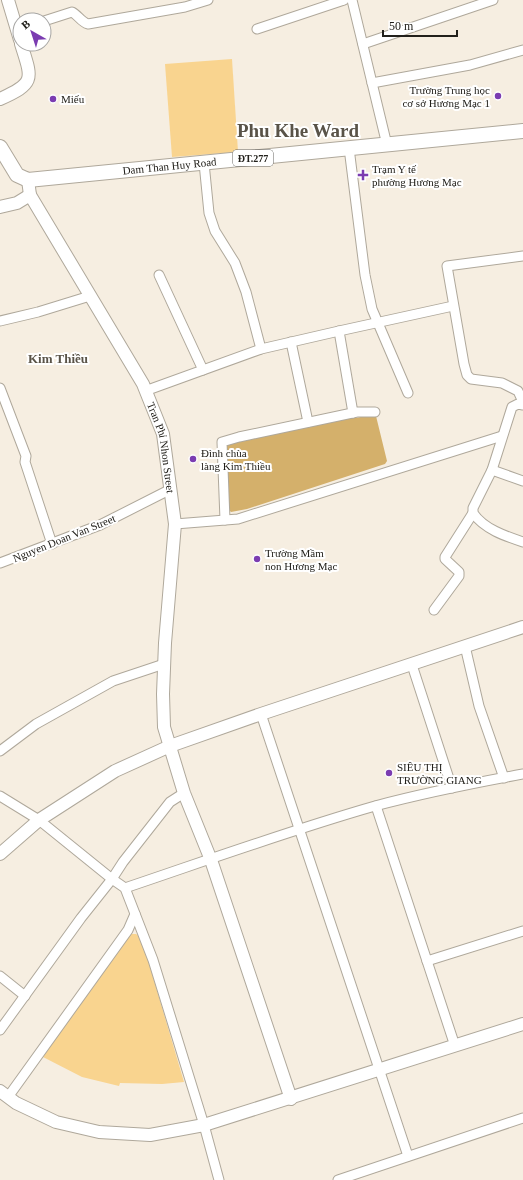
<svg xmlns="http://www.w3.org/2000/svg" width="523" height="1180" font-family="'Times New Roman',serif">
  <rect width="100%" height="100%" fill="#f6eee1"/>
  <!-- green -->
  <g fill="#f9d48f">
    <polygon points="232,59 238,152 172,157 165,64"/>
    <polygon points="131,934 136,934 140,937 148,960 184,1082 162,1084 120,1083 119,1086 82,1077 43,1057 124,938"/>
  </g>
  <!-- water -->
  <polygon fill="#d4b06b" points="374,414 376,416 387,461 385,464 247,509 231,512 229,510 226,445 350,417 356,418"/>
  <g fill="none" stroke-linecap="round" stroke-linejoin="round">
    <defs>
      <g id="street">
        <polyline points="352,0 387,145"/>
        <path d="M 44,21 L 72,12 C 78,15 81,22 88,24 L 185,7 L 208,0"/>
        <polyline points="257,29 344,0"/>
        <polyline points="363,44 493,0"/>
        <polyline points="372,83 470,65 523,50"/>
        <polyline points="349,148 365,275 372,309 408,393"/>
        <polyline points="204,163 209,213 215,231 235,263 246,292 261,349"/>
        <polyline points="523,256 447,266 464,364 467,375 471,379 502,383 518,391 523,402"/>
        <polyline points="159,275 203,370"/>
        <polyline points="0,321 38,312 90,296"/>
        <polyline points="339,331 353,413"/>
        <polyline points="291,342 308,422"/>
        <polyline points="0,388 26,456 25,462 52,544"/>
        <polyline points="145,391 261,349 339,331 453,306"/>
        <path d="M 523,405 L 518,404 L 512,407 L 492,470 L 473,508 L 473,513 C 484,529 505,536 523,542"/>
        <polyline points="492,470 523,481"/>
        <polyline points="225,520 222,442 239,437 357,412 375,412"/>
        <polyline points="175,524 238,519 502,436"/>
        <polyline points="0,563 100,525 171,489"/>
        <polyline points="434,610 459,576 459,572 445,559 445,557 473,513"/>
        <polyline points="465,646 479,706 504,778"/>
        <polyline points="412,665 452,788"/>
        <polyline points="261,714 408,1156"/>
        <polyline points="0,751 36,724 113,681 164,664"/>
        <polyline points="0,796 39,820 112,879 125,888 153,960 204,1125 219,1180"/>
        <polyline points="376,806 455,1046"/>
        <path d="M 125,888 C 208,860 291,830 375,806 C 424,793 474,783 523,774"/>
        <polyline points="427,961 523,931"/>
        <polyline points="0,976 25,996"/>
        <polyline points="0,1030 81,918 112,879 123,862 170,802 184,793"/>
        <polyline points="8,1097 128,930 135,914"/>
        <polyline points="338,1180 523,1118"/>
      </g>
      <g id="secondary">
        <polyline points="8,0 20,40"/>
        <path d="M 0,99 C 36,83 32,79 21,44"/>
        <path id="s1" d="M 28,180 L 30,195 L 143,384 L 163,434 L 175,524 L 165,643 L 163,694 L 164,727 L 184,793 L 211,860 L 291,1099"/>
        <polyline points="0,207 17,203 30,195"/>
        <polyline points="0,854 39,820 115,771 170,746 261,714 523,627"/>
        <polyline points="0,1091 16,1103 56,1122 99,1132 150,1135 204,1125 523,1024"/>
      </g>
      <g id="primary">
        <path id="s2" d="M 0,147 L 17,175 L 28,180 L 523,131"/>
      </g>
    </defs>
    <!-- street casing -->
    <use href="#street" stroke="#afa89b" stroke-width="11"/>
    <!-- secondary casing -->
    <use href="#secondary" stroke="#afa89b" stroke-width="14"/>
    <!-- primary casing -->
    <use href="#primary" stroke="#afa89b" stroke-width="16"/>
    <!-- street -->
    <use href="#street" stroke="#fff" stroke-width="9"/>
    <!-- secondary -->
    <use href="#secondary" stroke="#fff" stroke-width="12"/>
    <!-- primary -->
    <use href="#primary" stroke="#fff" stroke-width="14"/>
  </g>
  <!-- markers -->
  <g fill="#7b3cb1" stroke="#fff" stroke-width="1.5">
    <circle cx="498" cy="96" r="4"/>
    <circle cx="53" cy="99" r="4"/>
    <path d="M361 169h4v4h4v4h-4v4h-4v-4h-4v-4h4z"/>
    <circle cx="193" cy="459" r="4"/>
    <circle cx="257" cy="559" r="4"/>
    <circle cx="389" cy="773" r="4"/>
  </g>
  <g text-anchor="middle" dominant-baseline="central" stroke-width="4" stroke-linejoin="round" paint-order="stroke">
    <!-- shield labels -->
    <rect fill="#fff" stroke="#64635f" stroke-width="1" x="233" y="150" width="40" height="16" rx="3"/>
    <g font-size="10" font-weight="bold" fill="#22201b">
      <text x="253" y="158">ĐT.277</text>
    </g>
    <!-- poi labels -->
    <g font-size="11" fill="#22201b" stroke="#fff" text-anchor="start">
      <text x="490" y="90" text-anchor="end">Trường Trung học<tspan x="490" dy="13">cơ sở Hương Mạc 1</tspan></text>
      <text x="61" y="99">Miếu</text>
      <text x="372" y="169">Trạm Y tế<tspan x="372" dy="13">phường Hương Mạc</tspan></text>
      <text x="201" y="453">Đình chùa<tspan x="201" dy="13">làng Kim Thiều</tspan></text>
      <text x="265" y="553">Trường Mầm<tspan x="265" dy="13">non Hương Mạc</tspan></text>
      <text x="397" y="767">SIÊU THỊ<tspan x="397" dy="13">TRƯỜNG GIANG</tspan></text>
    </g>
    <!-- street labels -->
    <g font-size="11" fill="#22201b" stroke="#fff">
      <text stroke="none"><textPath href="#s2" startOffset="187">Dam Than Huy Road</textPath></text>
      <text stroke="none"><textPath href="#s1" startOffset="302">Tran Phi Nhon Street</textPath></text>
      <text transform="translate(64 538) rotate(-22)">Nguyen Doan Van Street</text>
    </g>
    <!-- quarter labels -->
    <g font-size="13" font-weight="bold" fill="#595348" stroke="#fff">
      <text x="58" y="358">Kim Thiều</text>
    </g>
    <!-- town labels -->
    <g font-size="19" font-weight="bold" fill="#595348" stroke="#fff">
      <text x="298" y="130">Phu Khe Ward</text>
    </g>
  </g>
  <!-- north arrow -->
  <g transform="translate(32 32) rotate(321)"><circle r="19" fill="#ffffff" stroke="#a7a6a4"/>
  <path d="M0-3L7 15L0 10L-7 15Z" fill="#7b3cb1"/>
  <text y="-6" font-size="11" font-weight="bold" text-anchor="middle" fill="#22201b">B</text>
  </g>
  <!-- scale -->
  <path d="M383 30v6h74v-6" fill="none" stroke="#22201b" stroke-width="2"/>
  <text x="389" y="30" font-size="12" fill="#22201b" stroke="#ffffff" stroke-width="3" paint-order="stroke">50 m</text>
</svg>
